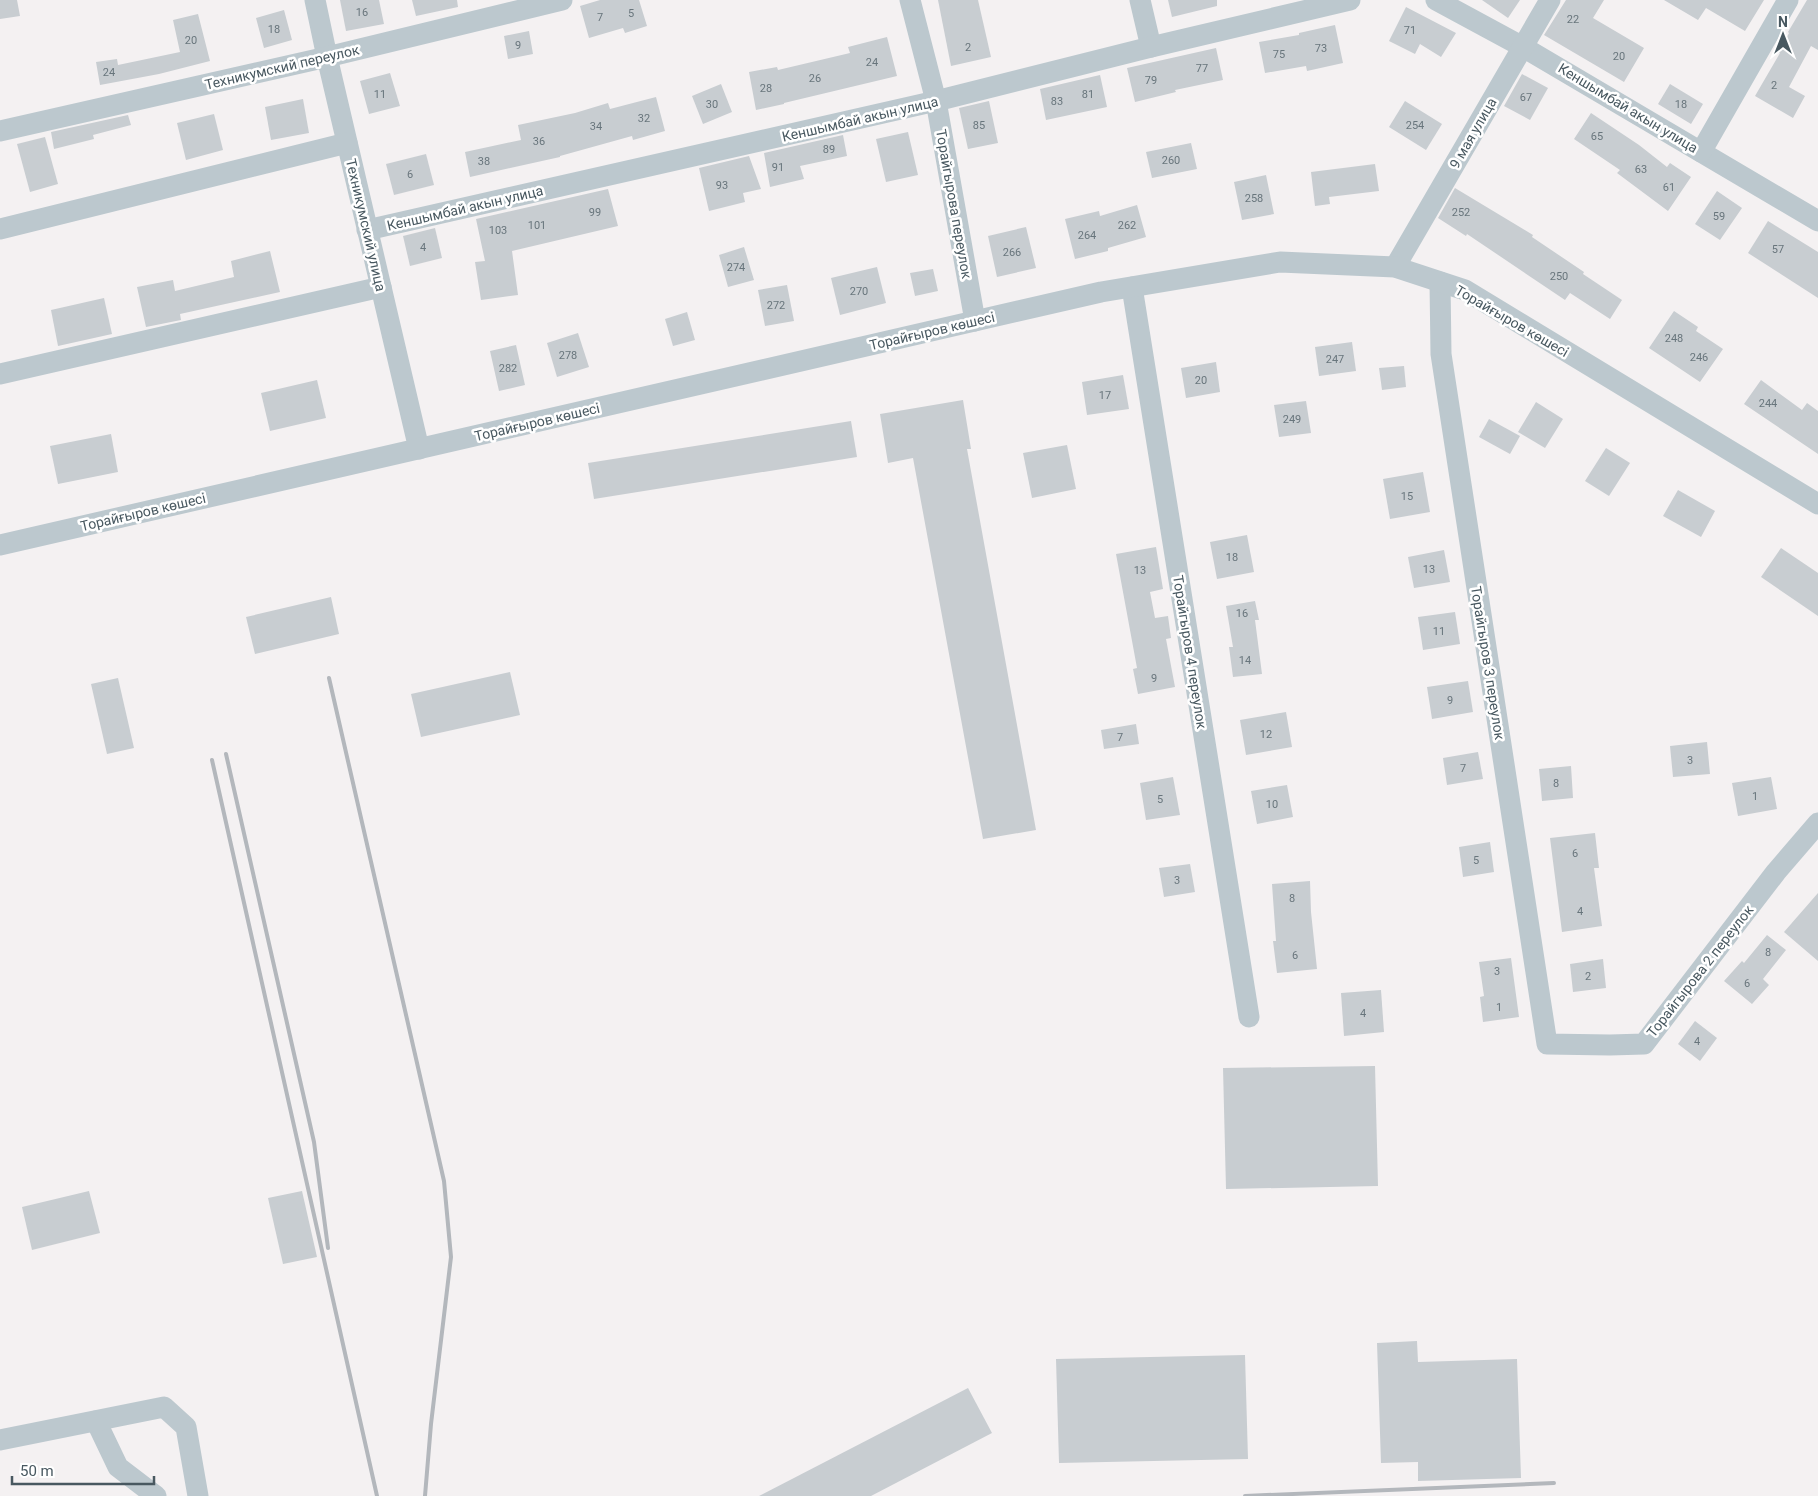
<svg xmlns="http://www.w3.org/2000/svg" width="1818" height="1496" font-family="Roboto,sans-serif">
  <rect width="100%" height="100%" fill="#f4f1f2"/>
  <!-- building -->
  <g fill="#c8cdd1">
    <polygon points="0,0 17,0 20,16 0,19"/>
    <polygon points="340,0 379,0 384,24 346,31"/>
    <polygon points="412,0 457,0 458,7 416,16"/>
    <polygon points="600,0 639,0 647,26 625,33 623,28 589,38 580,6"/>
    <polygon points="938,0 978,0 991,57 951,66"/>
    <polygon points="1168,0 1217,0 1217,6 1172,17"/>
    <polygon points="1482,0 1520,0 1508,18"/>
    <polygon points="1566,0 1604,0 1593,18 1644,48 1624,82 1544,35"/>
    <polygon points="1664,0 1764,0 1745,31 1706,8 1698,20"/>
    <polygon points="1807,0 1818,0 1818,50 1811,46 1789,87 1805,96 1793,118 1755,96 1780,53 1779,53 1789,33 1788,32"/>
    <polygon points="1406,7 1456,33 1441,57 1420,44 1415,54 1389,41"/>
    <polygon points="284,10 292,40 264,48 256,18"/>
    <polygon points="198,14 210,61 159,74 100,85 96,62 117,59 118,65 180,52 173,20"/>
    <polygon points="1335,25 1343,63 1307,71 1306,66 1265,73 1259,42 1299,35 1299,33"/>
    <polygon points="529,31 533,54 508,59 504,36"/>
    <polygon points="887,37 897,76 784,103 784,104 756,110 749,72 777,67 778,70 850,53 848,47"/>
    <polygon points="1216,48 1223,80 1175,90 1176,92 1135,102 1127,68"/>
    <polygon points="390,73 400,106 369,114 360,81"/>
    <polygon points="1522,74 1548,88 1530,120 1504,106"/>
    <polygon points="1100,75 1107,107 1046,120 1040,89"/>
    <polygon points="721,84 732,112 703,124 692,96"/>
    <polygon points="1670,84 1703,104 1691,124 1658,104"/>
    <polygon points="656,97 665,131 633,140 632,136 560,156 560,157 470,177 465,152 521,140 518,125 575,113 608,103 610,109"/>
    <polygon points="303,99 309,133 271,140 265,107"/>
    <polygon points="989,101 998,143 968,149 959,108"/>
    <polygon points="1405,101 1442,124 1426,150 1389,127"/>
    <polygon points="1591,113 1639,145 1667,167 1670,163 1691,177 1668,211 1617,173 1620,170 1574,139"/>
    <polygon points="214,114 223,150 186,160 177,123"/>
    <polygon points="128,115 131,125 93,135 94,139 54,149 51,132"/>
    <polygon points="908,132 918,175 886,182 876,139"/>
    <polygon points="843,135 847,156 800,166 804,179 770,187 764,153"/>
    <polygon points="45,137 58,184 30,192 17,144"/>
    <polygon points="1191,143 1197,169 1152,178 1146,152"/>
    <polygon points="426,154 434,185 394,195 386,164"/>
    <polygon points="749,156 761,189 743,193 745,202 709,211 699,168"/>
    <polygon points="1375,164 1379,191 1329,197 1330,204 1315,206 1311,172"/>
    <polygon points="1266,175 1274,214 1242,220 1234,182"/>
    <polygon points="1455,188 1533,235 1532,237 1584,272 1583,274 1622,300 1610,319 1570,293 1565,300 1467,234 1466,236 1438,218"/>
    <polygon points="608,189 618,226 512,251 518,295 481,300 475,262 485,261 476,219"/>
    <polygon points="1717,191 1742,208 1720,240 1695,224"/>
    <polygon points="1137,205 1146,237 1108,248 1108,251 1075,259 1065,219 1099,211 1100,216"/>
    <polygon points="1768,221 1818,252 1818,298 1748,253"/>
    <polygon points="1026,227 1036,268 997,277 988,236"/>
    <polygon points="435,228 442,258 410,266 403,236"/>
    <polygon points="744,247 754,280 728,287 719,255"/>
    <polygon points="270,251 280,292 180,314 181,320 146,327 137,287 173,280 175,291 234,277 231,261"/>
    <polygon points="877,267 886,303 840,315 831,278"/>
    <polygon points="933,269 938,291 915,296 910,273"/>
    <polygon points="787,285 794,321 765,326 758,290"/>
    <polygon points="104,298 112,334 58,346 51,310"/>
    <polygon points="1674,311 1698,327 1696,331 1723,349 1700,382 1649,348"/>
    <polygon points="687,312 695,340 673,346 665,319"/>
    <polygon points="578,333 589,367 557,377 547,343"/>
    <polygon points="1352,342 1356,371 1319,376 1315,347"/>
    <polygon points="516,345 525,385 499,391 490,351"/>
    <polygon points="1216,362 1220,392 1186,398 1181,368"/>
    <polygon points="1404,366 1406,387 1382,390 1379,368"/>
    <polygon points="1123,375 1129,409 1087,415 1082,382"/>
    <polygon points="317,380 326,418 270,431 261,393"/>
    <polygon points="1761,380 1802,410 1807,403 1818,411 1818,454 1744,404"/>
    <polygon points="963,400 971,449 967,449 1036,830 983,839 913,458 888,463 880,414"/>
    <polygon points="1306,401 1311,433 1279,437 1274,405"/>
    <polygon points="1536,402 1563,419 1545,448 1518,432"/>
    <polygon points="1489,419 1520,436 1510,454 1479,437"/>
    <polygon points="851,421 857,457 594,499 588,463"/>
    <polygon points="111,434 118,472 58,484 50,446"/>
    <polygon points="1067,445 1076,489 1032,498 1023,453"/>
    <polygon points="1606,448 1630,463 1609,496 1585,481"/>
    <polygon points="1423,472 1430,512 1390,519 1383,479"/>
    <polygon points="1678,490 1715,511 1701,537 1663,516"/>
    <polygon points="1247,535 1254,572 1217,579 1210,542"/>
    <polygon points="1156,547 1163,589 1150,592 1155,618 1168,616 1171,638 1166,639 1175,687 1138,694 1133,669 1137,668 1116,554"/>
    <polygon points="1781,548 1818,573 1818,616 1761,577"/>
    <polygon points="1444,550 1450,582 1414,588 1408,557"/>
    <polygon points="331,597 339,634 255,654 246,617"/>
    <polygon points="1255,601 1259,620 1255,620 1262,674 1233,677 1229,647 1233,647 1226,606"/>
    <polygon points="1455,612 1460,644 1423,650 1418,617"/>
    <polygon points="510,672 520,715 421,737 411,694"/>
    <polygon points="118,678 134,748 107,754 91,684"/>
    <polygon points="1468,681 1473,712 1432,719 1427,687"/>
    <polygon points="1286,712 1292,747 1246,755 1240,720"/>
    <polygon points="1136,724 1139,744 1104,749 1101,730"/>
    <polygon points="1707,742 1710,774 1673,777 1670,746"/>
    <polygon points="1478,752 1483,779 1447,785 1443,758"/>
    <polygon points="1571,766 1573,798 1542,801 1539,769"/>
    <polygon points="1173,777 1180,815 1146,820 1140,783"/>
    <polygon points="1771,777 1777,809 1738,816 1732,783"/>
    <polygon points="1287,785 1293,817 1257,824 1251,791"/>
    <polygon points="1595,833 1599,868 1594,868 1602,926 1562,932 1550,838"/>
    <polygon points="1490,842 1494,872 1463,877 1459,847"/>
    <polygon points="1190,864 1195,892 1164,897 1159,868"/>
    <polygon points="1310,881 1311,912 1317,969 1277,973 1273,941 1276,941 1272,884"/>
    <polygon points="1818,893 1818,961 1784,932"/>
    <polygon points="1767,935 1786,950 1763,979 1769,985 1752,1004 1724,981 1742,961 1744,963"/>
    <polygon points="1511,958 1519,1017 1483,1022 1480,997 1484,996 1479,962"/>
    <polygon points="1603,959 1606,988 1573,992 1570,964"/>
    <polygon points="1381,990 1384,1032 1344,1036 1341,993"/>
    <polygon points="1695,1021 1717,1038 1700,1061 1678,1044"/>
    <polygon points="1375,1066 1378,1186 1226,1189 1223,1068"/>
    <polygon points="89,1191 100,1233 32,1250 22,1207"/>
    <polygon points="302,1191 317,1257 283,1264 268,1198"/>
    <polygon points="1417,1341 1418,1362 1517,1359 1521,1478 1418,1481 1418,1462 1381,1463 1377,1343"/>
    <polygon points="1245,1355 1248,1459 1059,1463 1056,1359"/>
    <polygon points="968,1388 992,1433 871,1496 759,1496"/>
  </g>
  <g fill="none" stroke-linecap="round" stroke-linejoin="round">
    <!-- minor -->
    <g stroke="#bcc8ce" stroke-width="21">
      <polyline points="315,0 327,57 419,449"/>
      <polyline points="910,0 936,101 975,321"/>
      <polyline points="1140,0 1151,47"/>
      <polyline points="1436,0 1523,47 1818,221"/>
      <polyline points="0,131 327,57 562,0"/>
      <polyline points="1701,152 1788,0"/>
      <polyline points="0,229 347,143"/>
      <polyline points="367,230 936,101 1151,47 1350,0"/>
      <polyline points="1395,267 1550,0"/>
      <polyline points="1440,282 1441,354 1547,1044 1610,1045 1644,1044 1776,872 1818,823"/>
      <polyline points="1132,287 1249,1017"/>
      <polyline points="0,374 381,287"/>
      <polyline points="0,545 1101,292 1280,262 1395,267 1465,290 1818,504"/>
      <polyline points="96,1421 118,1467 156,1496"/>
      <polyline points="0,1440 164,1407 186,1427 198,1496"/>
    </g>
    <!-- rail -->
    <g stroke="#b3b7bc" stroke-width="4">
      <polyline points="329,678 444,1181 451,1257 431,1424 425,1496"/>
      <polyline points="226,754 314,1142 328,1248"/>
      <polyline points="212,760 377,1496"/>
      <polyline points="1245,1496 1554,1483"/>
    </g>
  </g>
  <g text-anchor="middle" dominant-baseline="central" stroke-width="5" stroke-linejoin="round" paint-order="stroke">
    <!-- number labels -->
    <g font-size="11" fill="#68757c">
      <text x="362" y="12">16</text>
      <text x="631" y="13">5</text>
      <text x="600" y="17">7</text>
      <text x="1573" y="19">22</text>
      <text x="274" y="29">18</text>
      <text x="1410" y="30">71</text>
      <text x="191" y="40">20</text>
      <text x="518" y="45">9</text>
      <text x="968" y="47">2</text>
      <text x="1321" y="48">73</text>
      <text x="1279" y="54">75</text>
      <text x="1619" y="56">20</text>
      <text x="872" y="62">24</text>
      <text x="1202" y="68">77</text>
      <text x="109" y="72">24</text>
      <text x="815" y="78">26</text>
      <text x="1151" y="80">79</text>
      <text x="1774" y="85">2</text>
      <text x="766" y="88">28</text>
      <text x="380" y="94">11</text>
      <text x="1088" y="94">81</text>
      <text x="1526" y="97">67</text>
      <text x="1057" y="101">83</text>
      <text x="712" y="104">30</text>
      <text x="1681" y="104">18</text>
      <text x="644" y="118">32</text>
      <text x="979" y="125">85</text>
      <text x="1415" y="125">254</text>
      <text x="596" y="126">34</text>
      <text x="1597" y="136">65</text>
      <text x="539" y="141">36</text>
      <text x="829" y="149">89</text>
      <text x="1171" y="160">260</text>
      <text x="484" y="161">38</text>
      <text x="778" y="167">91</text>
      <text x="1641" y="169">63</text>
      <text x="410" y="174">6</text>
      <text x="722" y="185">93</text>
      <text x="1669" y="187">61</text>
      <text x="1254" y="198">258</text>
      <text x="595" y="212">99</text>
      <text x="1461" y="212">252</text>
      <text x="1719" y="216">59</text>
      <text x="537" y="225">101</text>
      <text x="1127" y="225">262</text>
      <text x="498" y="230">103</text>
      <text x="1087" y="235">264</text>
      <text x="423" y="247">4</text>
      <text x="1778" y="249">57</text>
      <text x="1012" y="252">266</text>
      <text x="736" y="267">274</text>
      <text x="1559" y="276">250</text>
      <text x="859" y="291">270</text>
      <text x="776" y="305">272</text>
      <text x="1674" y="338">248</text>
      <text x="568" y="355">278</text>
      <text x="1699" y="357">246</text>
      <text x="1335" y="359">247</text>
      <text x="508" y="368">282</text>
      <text x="1201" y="380">20</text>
      <text x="1105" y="395">17</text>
      <text x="1768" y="403">244</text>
      <text x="1292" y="419">249</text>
      <text x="1407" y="496">15</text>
      <text x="1232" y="557">18</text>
      <text x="1429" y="569">13</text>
      <text x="1140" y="570">13</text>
      <text x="1242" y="613">16</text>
      <text x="1439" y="631">11</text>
      <text x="1245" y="660">14</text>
      <text x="1154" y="678">9</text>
      <text x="1450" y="700">9</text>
      <text x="1266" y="734">12</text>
      <text x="1120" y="737">7</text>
      <text x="1690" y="760">3</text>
      <text x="1463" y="768">7</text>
      <text x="1556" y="783">8</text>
      <text x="1755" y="796">1</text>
      <text x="1160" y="799">5</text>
      <text x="1272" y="804">10</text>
      <text x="1575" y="853">6</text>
      <text x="1476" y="860">5</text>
      <text x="1177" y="880">3</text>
      <text x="1292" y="898">8</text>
      <text x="1580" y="911">4</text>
      <text x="1768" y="952">8</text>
      <text x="1295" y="955">6</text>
      <text x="1497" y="971">3</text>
      <text x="1588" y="976">2</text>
      <text x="1747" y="983">6</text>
      <text x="1499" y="1007">1</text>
      <text x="1363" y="1013">4</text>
      <text x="1697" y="1041">4</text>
    </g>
    <!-- street labels -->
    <g font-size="14" fill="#485860" stroke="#fff">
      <text transform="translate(282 67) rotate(-13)">Техникумский переулок</text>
      <text transform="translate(1628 108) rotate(31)">Кеншымбай акын улица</text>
      <text transform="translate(860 119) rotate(-13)">Кеншымбай акын улица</text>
      <text transform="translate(1473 133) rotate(-60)">9 мая улица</text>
      <text transform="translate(954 204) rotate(80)">Торайгырова переулок</text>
      <text transform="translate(465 208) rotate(-13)">Кеншымбай акын улица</text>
      <text transform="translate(366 225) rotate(77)">Техникумский улица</text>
      <text transform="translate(1512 321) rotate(30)">Торайғыров көшесі</text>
      <text transform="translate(932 331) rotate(-13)">Торайғыров көшесі</text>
      <text transform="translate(537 422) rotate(-13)">Торайғыров көшесі</text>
      <text transform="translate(143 512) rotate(-13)">Торайғыров көшесі</text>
      <text transform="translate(1190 652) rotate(81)">Торайгыров 4 переулок</text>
      <text transform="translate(1488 663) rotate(81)">Торайгыров 3 переулок</text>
      <text transform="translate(1700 971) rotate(-52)">Торайгырова 2 переулок</text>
    </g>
  </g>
  <!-- north arrow -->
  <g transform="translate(1783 35)" stroke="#ffffff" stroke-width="4" paint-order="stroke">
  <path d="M0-4L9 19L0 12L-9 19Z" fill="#485860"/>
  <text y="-8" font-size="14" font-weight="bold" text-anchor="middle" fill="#485860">N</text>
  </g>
  <!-- scale -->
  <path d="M12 1476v8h142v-8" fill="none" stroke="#485860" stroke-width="2.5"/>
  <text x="20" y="1476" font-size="15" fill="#485860" stroke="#ffffff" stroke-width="4" paint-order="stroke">50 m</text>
</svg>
